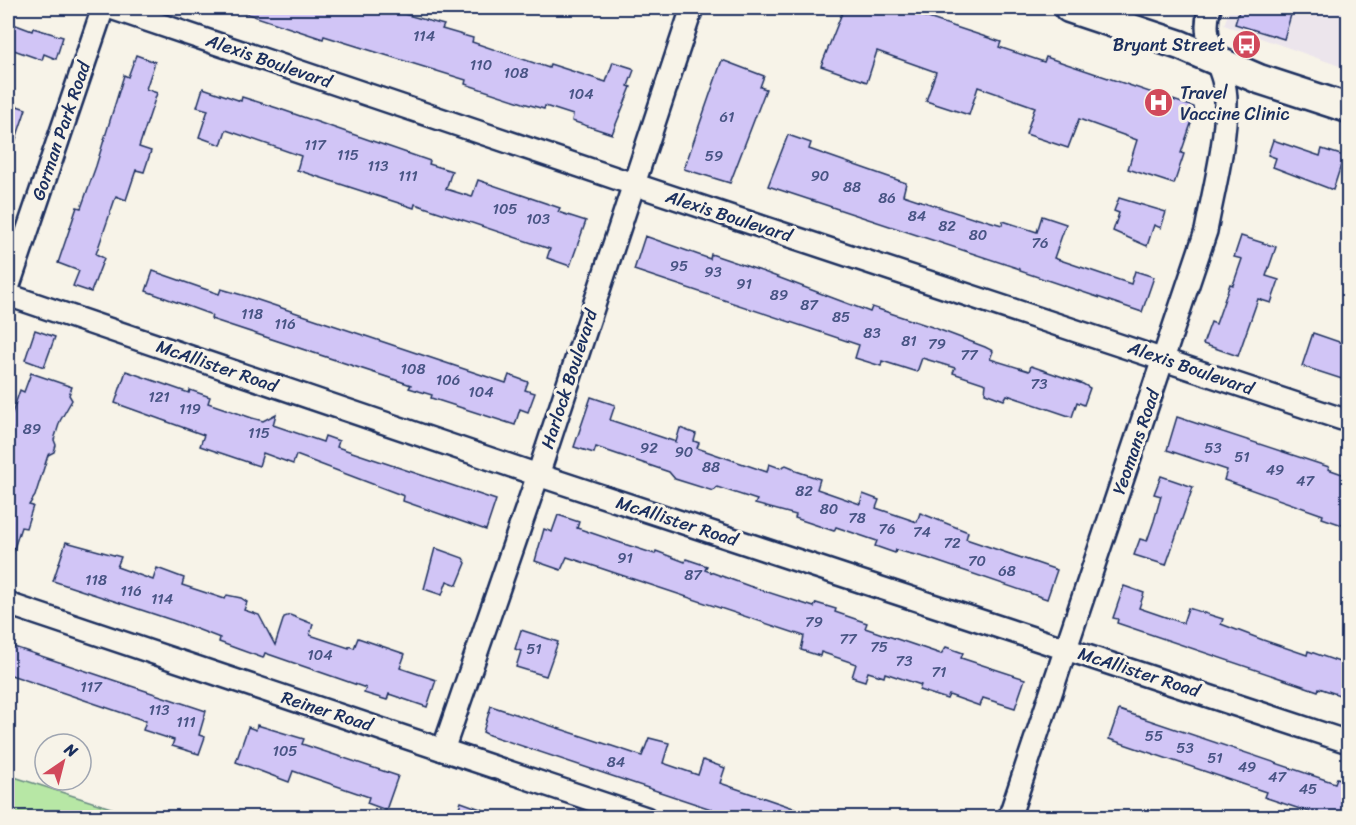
<svg xmlns="http://www.w3.org/2000/svg" width="1356" height="825" font-family="Sriracha,sans-serif">
  <rect width="100%" height="100%" fill="#f7f3e8"/>
  <filter id="ink" filterUnits="userSpaceOnUse"><feTurbulence type="fractalNoise" baseFrequency=".0167" numOctaves="2"/><feDisplacementMap in="SourceGraphic" scale="12" xChannelSelector="R" yChannelSelector="G"/><feConvolveMatrix kernelMatrix="1 2 1 2 8 2 1 2 1" color-interpolation-filters="sRGB"/></filter>
  <g filter="url(#ink)">
    <!-- built -->
    <polygon fill="#ece5ec" points="1230,8 1348,8 1348,69 1224,25"/>
    <!-- green -->
    <polygon fill="#b7e7a5" stroke="#698b82" stroke-width="1.5" points="8,775 139,817 8,817"/>
    <!-- building -->
    <g fill="#d1c5f6" stroke="#1b2f5e" stroke-width="1.5">
      <polygon points="236,8 382,8 444,25 442,29 473,38 472,42 549,68 550,64 606,82 613,62 632,68 634,70 628,86 631,87 612,134 572,121 573,115 545,106 544,109 523,103 465,84 466,80 324,36 323,39 236,10"/>
      <polygon points="844,8 898,8 1001,42 999,47 1044,62 1046,57 1194,107 1195,112 1181,153 1184,154 1174,184 1128,169 1137,140 1079,119 1068,148 1026,134 1035,107 978,87 969,115 926,101 936,72 877,51 867,82 821,66"/>
      <polygon points="1240,8 1293,8 1284,39 1235,24"/>
      <polygon points="8,22 32,31 33,28 63,37 56,59 44,54 42,60 8,48"/>
      <polygon points="136,55 155,62 146,89 157,93 139,147 151,151 144,172 136,170 126,200 116,196 96,254 104,258 91,292 73,286 79,271 58,263 77,207 81,208 96,166 124,75 128,77"/>
      <polygon points="722,60 764,76 760,87 766,89 730,183 684,169"/>
      <polygon points="203,88 241,101 242,97 277,108 430,161 429,164 452,171 446,189 472,197 478,180 560,208 558,212 586,221 570,266 547,258 550,249 415,204 414,208 297,170 301,156 226,130 221,145 199,137 208,110 197,107"/>
      <polygon points="8,103 26,109 10,157 8,156"/>
      <polygon points="788,135 811,143 809,149 906,183 903,195 975,219 975,217 1002,225 1003,221 1037,232 1042,216 1066,224 1054,258 1131,284 1135,271 1154,277 1142,312 1020,271 1020,269 768,186"/>
      <polygon points="1273,140 1320,156 1322,149 1344,156 1333,190 1273,167 1276,158 1268,155"/>
      <polygon points="1119,198 1166,212 1161,228 1154,225 1147,246 1113,231 1119,213 1114,211"/>
      <polygon points="645,236 710,259 711,254 764,272 870,312 872,307 932,327 985,347 993,351 990,359 1029,371 1031,366 1083,384 1090,388 1084,405 1077,402 1072,417 1007,395 1004,400 985,393 986,384 953,373 955,368 922,358 917,372 882,361 881,366 855,358 859,345 634,270"/>
      <polygon points="1241,236 1276,247 1266,276 1279,280 1271,303 1258,299 1238,356 1203,344 1211,322 1216,324 1230,284 1233,285 1242,259 1234,257"/>
      <polygon points="153,271 219,294 221,289 249,297 506,383 509,375 528,382 525,390 535,393 528,412 520,409 515,425 431,398 432,395 409,388 411,385 211,319 212,315 146,291"/>
      <polygon points="35,330 55,337 44,367 25,360"/>
      <polygon points="1313,333 1348,345 1348,381 1302,366"/>
      <polygon points="126,371 189,393 190,390 210,397 208,403 252,418 263,421 276,414 273,425 323,442 325,436 339,441 337,447 496,500 486,530 403,501 404,496 296,455 293,464 263,453 259,466 200,446 204,435 115,403"/>
      <polygon points="31,373 72,387 69,395 72,400 60,421 54,440 56,445 54,452 48,455 35,496 29,505 33,506 26,528 21,527 10,561 8,561 8,442 12,428 8,425 20,390 24,392"/>
      <polygon points="591,397 615,405 610,420 676,442 680,428 696,434 694,441 699,443 697,448 767,472 769,464 780,468 786,465 793,468 796,471 820,479 817,489 860,504 863,494 879,500 876,508 917,522 920,513 923,514 968,532 966,539 1057,570 1047,599 927,558 896,550 895,553 875,546 877,541 836,527 834,531 795,518 796,515 755,504 757,500 717,487 713,491 675,479 669,472 596,447 594,453 574,447"/>
      <polygon points="1177,417 1329,467 1328,469 1348,476 1348,527 1322,518 1323,515 1224,480 1227,470 1167,450"/>
      <polygon points="1161,476 1193,487 1166,565 1134,555 1140,539 1147,541 1154,521 1161,496 1154,494"/>
      <polygon points="558,515 579,522 577,528 621,543 655,554 656,551 685,562 686,559 707,566 705,570 749,586 814,607 816,603 836,609 835,612 867,623 865,628 885,635 941,654 946,647 963,653 961,658 1025,679 1015,708 983,698 980,706 949,695 947,699 919,690 921,685 885,673 884,677 868,672 865,681 852,677 856,664 821,652 820,656 801,650 804,636 567,557 561,570 535,561 544,529 552,532"/>
      <polygon points="66,542 121,557 117,567 153,580 157,568 184,578 182,585 225,599 227,595 241,598 247,602 244,610 259,615 275,645 284,617 290,615 313,624 310,635 349,648 349,646 354,648 358,638 405,654 400,668 436,680 427,707 389,694 387,700 364,693 366,688 265,653 263,658 238,649 219,642 220,638 181,623 53,581"/>
      <polygon points="435,548 463,558 466,563 457,585 447,581 442,595 424,589"/>
      <polygon points="1124,586 1144,593 1139,608 1183,623 1188,608 1223,619 1221,624 1263,640 1307,655 1308,651 1348,665 1348,698 1319,688 1318,691 1117,623 1118,619 1113,618"/>
      <polygon points="521,630 558,642 546,676 516,667 521,651 515,649"/>
      <polygon points="8,645 206,711 199,735 205,737 199,754 172,746 174,740 143,730 146,721 8,674"/>
      <polygon points="491,706 642,756 649,738 669,743 663,763 698,775 703,760 725,768 720,783 814,815 814,818 738,818 489,735 483,732"/>
      <polygon points="1119,710 1335,783 1337,778 1348,781 1348,818 1327,818 1264,797 1266,792 1109,739"/>
      <polygon points="257,725 304,739 302,744 398,776 386,810 367,803 369,797 293,771 289,782 236,762 248,727 256,730"/>
      <polygon points="461,802 500,816 499,818 455,818"/>
    </g>
    <g fill="none" stroke-linecap="round" stroke-linejoin="round">
      <defs>
        <g id="minor">
          <polyline points="111,8 633,184 1348,421"/>
          <polyline points="8,288 103,8"/>
          <polyline points="8,295 538,475 1348,742"/>
          <polyline points="8,604 646,818"/>
          <polyline points="443,750 538,475 692,8"/>
          <path d="M 1009,818 L 1206,231 C 1214,188 1226,144 1226,101 C 1226,64 1198,43 1210,8"/>
        </g>
        <polyline id="secondary" points="1069,8 1180,45 1259,79 1348,108"/>
      </defs>
      <!-- minor casing -->
      <use href="#minor" stroke="#1b2f5e" stroke-width="26"/>
      <!-- secondary casing -->
      <use href="#secondary" stroke="#1b2f5e" stroke-width="33"/>
      <!-- minor -->
      <use href="#minor" stroke="#f7f3e8" stroke-width="21"/>
      <!-- secondary -->
      <use href="#secondary" stroke="#f7f3e8" stroke-width="28"/>
    </g>
  </g>
  <!-- icons -->
  <defs>
    <symbol id="bus-disc" viewBox="-11 -11 22 22"><circle r="9.5" fill="#d1495b" stroke="#f7f3e8"/><path d="M-5-6H5V4H4V6H2V4H-2V6H-4V4H-5ZM-3.5-4V0h7V-4ZM-3.5 1.2v1.5H-2V1.2ZM2 1.2v1.5H3.5V1.2Z" fill="#fff"/></symbol>
    <symbol id="hospital-disc" viewBox="-11 -11 22 22"><circle r="9.5" fill="#d1495b" stroke="#f7f3e8"/><path d="M-5-5h3v3.5h4V-5h3V5h-3V1.5h-4V5h-3Z" fill="#fff"/></symbol>
  </defs>
  <g fill-rule="evenodd">
    <use href="#bus-disc" x="1230" y="28" width="33" height="33"/>
    <use href="#hospital-disc" x="1142" y="86" width="33" height="33"/>
  </g>
  <g text-anchor="middle" dominant-baseline="central" stroke-width="6" stroke-linejoin="round" paint-order="stroke">
    <!-- number labels -->
    <g font-size="15" fill="#485484">
      <text x="424" y="36">114</text>
      <text x="481" y="65">110</text>
      <text x="516" y="73">108</text>
      <text x="581" y="94">104</text>
      <text x="727" y="117">61</text>
      <text x="315" y="145">117</text>
      <text x="348" y="155">115</text>
      <text x="714" y="156">59</text>
      <text x="378" y="166">113</text>
      <text x="408" y="176">111</text>
      <text x="820" y="176">90</text>
      <text x="852" y="187">88</text>
      <text x="887" y="198">86</text>
      <text x="505" y="209">105</text>
      <text x="917" y="216">84</text>
      <text x="538" y="219">103</text>
      <text x="947" y="226">82</text>
      <text x="978" y="235">80</text>
      <text x="1040" y="243">76</text>
      <text x="679" y="266">95</text>
      <text x="713" y="272">93</text>
      <text x="744" y="284">91</text>
      <text x="779" y="295">89</text>
      <text x="809" y="305">87</text>
      <text x="252" y="314">118</text>
      <text x="841" y="317">85</text>
      <text x="285" y="324">116</text>
      <text x="872" y="333">83</text>
      <text x="909" y="341">81</text>
      <text x="937" y="344">79</text>
      <text x="969" y="355">77</text>
      <text x="413" y="369">108</text>
      <text x="448" y="380">106</text>
      <text x="1039" y="384">73</text>
      <text x="481" y="392">104</text>
      <text x="159" y="397">121</text>
      <text x="190" y="409">119</text>
      <text x="32" y="429">89</text>
      <text x="259" y="433">115</text>
      <text x="649" y="448">92</text>
      <text x="1213" y="448">53</text>
      <text x="684" y="452">90</text>
      <text x="1242" y="457">51</text>
      <text x="711" y="467">88</text>
      <text x="1275" y="470">49</text>
      <text x="1305" y="481">47</text>
      <text x="804" y="491">82</text>
      <text x="829" y="509">80</text>
      <text x="857" y="518">78</text>
      <text x="887" y="529">76</text>
      <text x="922" y="532">74</text>
      <text x="952" y="543">72</text>
      <text x="625" y="558">91</text>
      <text x="977" y="561">70</text>
      <text x="1007" y="571">68</text>
      <text x="693" y="575">87</text>
      <text x="96" y="580">118</text>
      <text x="131" y="591">116</text>
      <text x="162" y="599">114</text>
      <text x="814" y="622">79</text>
      <text x="848" y="639">77</text>
      <text x="879" y="647">75</text>
      <text x="534" y="649">51</text>
      <text x="320" y="655">104</text>
      <text x="904" y="661">73</text>
      <text x="939" y="672">71</text>
      <text x="91" y="687">117</text>
      <text x="159" y="710">113</text>
      <text x="186" y="722">111</text>
      <text x="1154" y="736">55</text>
      <text x="1185" y="748">53</text>
      <text x="285" y="751">105</text>
      <text x="1215" y="758">51</text>
      <text x="616" y="762">84</text>
      <text x="1247" y="767">49</text>
      <text x="1277" y="777">47</text>
      <text x="1308" y="789">45</text>
    </g>
    <!-- poi labels -->
    <g font-size="18" fill="#1b2f5e" stroke="#f7f3e8" text-anchor="end">
      <text x="1225" y="45">Bryant Street</text>
      <text x="1180" y="93" text-anchor="start">Travel<tspan x="1180" dy="21">Vaccine Clinic</tspan></text>
    </g>
    <!-- street labels -->
    <g font-size="18" fill="#1b2f5e" stroke="#f7f3e8">
      <text transform="translate(269 61) rotate(19)">Alexis Boulevard</text>
      <text transform="translate(61 131) rotate(-71)">Gorman Park Road</text>
      <text transform="translate(729 216) rotate(18)">Alexis Boulevard</text>
      <text transform="translate(217 366) rotate(19)">McAllister Road</text>
      <text transform="translate(1191 368) rotate(19)">Alexis Boulevard</text>
      <text transform="translate(569 379) rotate(-72)">Harlock Boulevard</text>
      <text transform="translate(1136 442) rotate(-71)">Yeomans Road</text>
      <text transform="translate(677 521) rotate(18)">McAllister Road</text>
      <text transform="translate(1139 672) rotate(18)">McAllister Road</text>
      <text transform="translate(327 711) rotate(18)">Reiner Road</text>
    </g>
  </g>
  <!-- margin -->
  <rect width="1356" height="825" fill="none" stroke="#f7f3e8" stroke-width="30"/>
  <rect x="15" y="15" width="1326" height="795" fill="none" stroke="#1b2f5e" stroke-width="2" filter="url(#ink)"/>
  <!-- north arrow -->
  <g transform="translate(63 762) rotate(35)"><circle r="28" fill="#f7f3e8" stroke="#9fa5b1" stroke-width="1.5"/>
  <path d="M0-4.5L10 22L0 15L-10 22Z" fill="#d1495b"/>
  <text y="-9" font-size="16" font-weight="bold" text-anchor="middle" fill="#1b2f5e">N</text>
  </g>
</svg>
